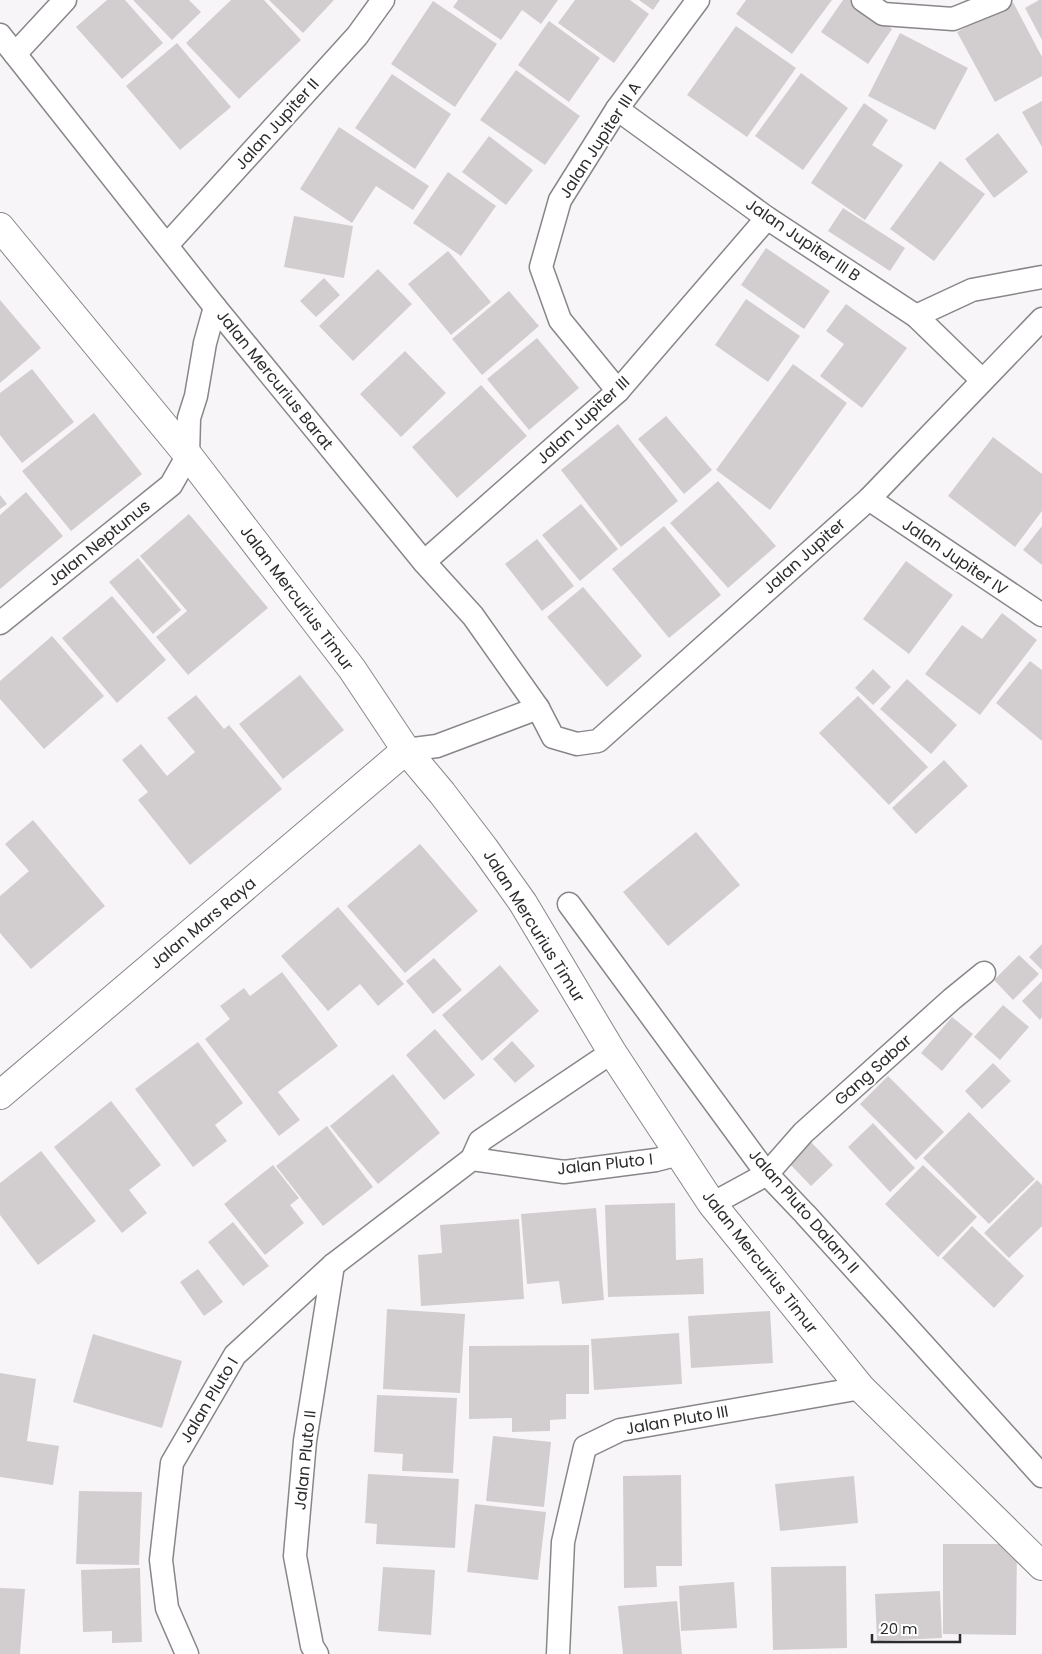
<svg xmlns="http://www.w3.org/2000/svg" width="1042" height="1654" font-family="Poppins,sans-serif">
  <rect width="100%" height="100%" fill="#f8f5f9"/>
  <!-- building -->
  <g fill="#d2ced0">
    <polygon points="107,0 125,0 163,43 122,79 76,27"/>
    <polygon points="133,0 189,0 201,12 172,40"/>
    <polygon points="231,0 264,0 301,40 239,99 186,43"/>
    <polygon points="269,0 334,0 303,33"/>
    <polygon points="458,0 558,0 541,24 522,10 501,40 453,7"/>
    <polygon points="575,0 630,0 649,14 614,63 558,23"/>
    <polygon points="639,0 660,0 653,10"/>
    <polygon points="746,0 832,0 792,54 736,14"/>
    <polygon points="843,0 851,0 892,29 868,64 821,32"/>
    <polygon points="1039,0 1042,0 1042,40 1025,8"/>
    <polygon points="433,1 497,44 455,107 391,64"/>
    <polygon points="1013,2 1042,57 1042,76 995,102 957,32"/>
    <polygon points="549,21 600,58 569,102 518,65"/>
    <polygon points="736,26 796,68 747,137 687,95"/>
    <polygon points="900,33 968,68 935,130 868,96"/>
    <polygon points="177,43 231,107 180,150 126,86"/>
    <polygon points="516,70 580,116 545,165 480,120"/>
    <polygon points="801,73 848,108 803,170 755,136"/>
    <polygon points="392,74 451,114 415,169 355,128"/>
    <polygon points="1042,101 1042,147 1022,112"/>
    <polygon points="864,103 888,120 872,145 903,165 865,220 811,183"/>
    <polygon points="339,127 429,186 413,210 376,186 352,223 300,189"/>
    <polygon points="998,133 1028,172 994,198 965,159"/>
    <polygon points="489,136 533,170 506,205 462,172"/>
    <polygon points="940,161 985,194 934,261 890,229"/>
    <polygon points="448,172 496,206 461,256 413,223"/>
    <polygon points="843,208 905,248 890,271 828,231"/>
    <polygon points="294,216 353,226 344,278 284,267"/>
    <polygon points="766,248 830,291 804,329 741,285"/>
    <polygon points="448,251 491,302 451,335 408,284"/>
    <polygon points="378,269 412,304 353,361 319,326"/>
    <polygon points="324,278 340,295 316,317 300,301"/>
    <polygon points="509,291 539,326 482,375 452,339"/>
    <polygon points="746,299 800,336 768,382 715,345"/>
    <polygon points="0,300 41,348 0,383"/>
    <polygon points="846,304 907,348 862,408 820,376 844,344 826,331"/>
    <polygon points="537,338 579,388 529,430 487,379"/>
    <polygon points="405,351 446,393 401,437 360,394"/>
    <polygon points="793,364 847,403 770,510 716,470"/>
    <polygon points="32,369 74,422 22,463 0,435 0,393"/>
    <polygon points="481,385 527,436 457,498 412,447"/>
    <polygon points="94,413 142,474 71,531 22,471"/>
    <polygon points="666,416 712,470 684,494 638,439"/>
    <polygon points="618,424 678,501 621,547 561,470"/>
    <polygon points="993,437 1042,474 1042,511 1015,547 948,496"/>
    <polygon points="718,481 776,546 728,588 670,523"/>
    <polygon points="26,492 63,536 0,589 0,515"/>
    <polygon points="0,495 7,504 0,509"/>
    <polygon points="581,504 618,549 580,581 542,535"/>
    <polygon points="189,514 268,608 188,675 156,637 187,611 140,556"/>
    <polygon points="664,526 721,595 669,638 612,569"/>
    <polygon points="1042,526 1042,565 1023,550"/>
    <polygon points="537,539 574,586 542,611 505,564"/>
    <polygon points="138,558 181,610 153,634 109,582"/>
    <polygon points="906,561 953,595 909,654 863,619"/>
    <polygon points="583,587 642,656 607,687 547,617"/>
    <polygon points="112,596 166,660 117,703 62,638"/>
    <polygon points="1002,613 1037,640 980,715 925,674 962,625 982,639"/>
    <polygon points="52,636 104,696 44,749 0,699 0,681"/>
    <polygon points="1030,661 1042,670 1042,741 996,703"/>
    <polygon points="873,669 891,687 873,705 855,688"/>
    <polygon points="300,675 344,730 283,779 239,724"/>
    <polygon points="907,679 957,725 931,754 880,709"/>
    <polygon points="196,695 224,729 229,725 282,789 190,865 138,800 148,792 122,760 141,744 167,776 195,752 167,718"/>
    <polygon points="858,696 928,767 889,805 819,733"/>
    <polygon points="944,760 968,786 916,834 892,808"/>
    <polygon points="33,820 105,906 31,969 0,933 0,896 29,871 5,844"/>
    <polygon points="696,832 740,885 668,946 623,892"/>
    <polygon points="420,844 478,911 405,973 347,906"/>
    <polygon points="338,907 404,984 378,1006 360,984 328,1011 281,956"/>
    <polygon points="1042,944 1042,970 1029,957"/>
    <polygon points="1019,955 1039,974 1013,1000 994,980"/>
    <polygon points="434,958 462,990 433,1014 406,981"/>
    <polygon points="500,965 539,1011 482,1061 442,1015"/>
    <polygon points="282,972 338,1046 278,1092 300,1120 279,1136 205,1039 230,1019 220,1006 244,988 250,996"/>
    <polygon points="1042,981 1042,1017 1040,1020 1022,1001"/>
    <polygon points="1003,1005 1029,1027 1000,1060 974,1037"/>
    <polygon points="952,1017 973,1034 942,1071 921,1053"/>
    <polygon points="435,1029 475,1075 444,1100 406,1055"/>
    <polygon points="512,1041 535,1066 515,1083 493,1059"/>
    <polygon points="198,1042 243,1103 215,1125 227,1141 193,1167 135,1089"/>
    <polygon points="993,1063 1011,1081 982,1109 965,1091"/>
    <polygon points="393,1074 440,1133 378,1184 330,1126"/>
    <polygon points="888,1076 944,1132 916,1160 860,1104"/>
    <polygon points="111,1101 161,1165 129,1190 147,1213 122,1233 54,1147"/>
    <polygon points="969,1112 1035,1179 989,1224 923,1158"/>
    <polygon points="873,1123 915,1168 890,1192 848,1147"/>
    <polygon points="327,1126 373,1187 323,1226 276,1166"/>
    <polygon points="808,1139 833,1165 811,1186 787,1161"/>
    <polygon points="41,1151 96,1221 38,1265 0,1215 0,1183"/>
    <polygon points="273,1165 299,1198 290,1205 304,1223 265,1255 224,1204"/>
    <polygon points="923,1165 977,1217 938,1257 885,1204"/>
    <polygon points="1037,1180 1042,1185 1042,1226 1009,1258 984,1233"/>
    <polygon points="675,1203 676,1260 703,1258 704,1294 608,1297 605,1205"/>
    <polygon points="596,1208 604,1300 562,1304 559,1281 527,1284 521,1214"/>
    <polygon points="519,1219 524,1299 421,1306 418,1255 442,1253 440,1225"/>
    <polygon points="233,1222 269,1266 243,1286 208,1242"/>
    <polygon points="972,1226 1024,1276 994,1308 942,1258"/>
    <polygon points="198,1269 223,1302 204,1316 180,1282"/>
    <polygon points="387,1309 465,1314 460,1393 383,1389"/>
    <polygon points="770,1311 773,1363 691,1368 688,1316"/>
    <polygon points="679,1333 682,1384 594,1390 591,1339"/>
    <polygon points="93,1334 182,1361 162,1428 73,1402"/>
    <polygon points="589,1345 589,1394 566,1394 566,1419 550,1420 550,1431 512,1432 512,1418 469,1419 469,1346"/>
    <polygon points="0,1373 36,1379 27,1441 59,1446 53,1485 0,1477"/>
    <polygon points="377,1395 457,1398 453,1473 402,1471 403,1454 374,1452"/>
    <polygon points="493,1436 551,1442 544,1507 486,1501"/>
    <polygon points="368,1474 459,1479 455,1548 376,1544 377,1524 365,1523"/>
    <polygon points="681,1475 682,1566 656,1566 657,1587 624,1588 623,1476"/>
    <polygon points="854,1476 858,1523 780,1531 775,1484"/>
    <polygon points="79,1491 142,1492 139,1565 76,1564"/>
    <polygon points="475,1504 546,1512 538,1580 467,1572"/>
    <polygon points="943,1544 1017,1544 1016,1635 943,1634"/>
    <polygon points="846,1566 847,1648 773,1650 771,1567"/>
    <polygon points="383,1567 435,1570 431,1635 378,1631"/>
    <polygon points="140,1568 142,1642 112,1643 112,1631 83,1632 81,1570"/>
    <polygon points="734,1582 737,1628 681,1631 679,1586"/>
    <polygon points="0,1588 25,1589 20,1654 0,1654"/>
    <polygon points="940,1591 942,1638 877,1641 875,1594"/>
    <polygon points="677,1601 682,1654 623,1654 618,1606"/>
  </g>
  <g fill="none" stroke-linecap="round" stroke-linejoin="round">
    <defs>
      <g id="street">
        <polyline points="863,0 883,14 953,19 1000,0"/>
        <polyline points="0,35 215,307 424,562 473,616 538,708 553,737 577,744 598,741 869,499 1042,319"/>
        <polyline points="15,54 65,0"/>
        <polyline points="617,109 767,218 916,316 982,380"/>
        <polyline points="167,245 357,36 383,0"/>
        <polyline points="916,316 972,290 1042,277"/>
        <polyline points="618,391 560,320 541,267 560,200 617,109 698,0"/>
        <polyline points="869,499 1042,615"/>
        <polyline points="424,562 618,391 767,218"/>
        <polyline points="0,623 171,485 188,455 189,418 196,396 205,343 215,307"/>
        <polyline points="406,750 437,746 538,708"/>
        <polyline points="569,904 767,1174 805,1214 1042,1476"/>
        <polyline points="472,1159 480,1141 612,1052"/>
        <polyline points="712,1204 767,1174 803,1133 952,999 984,973"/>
        <polyline points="187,1654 167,1608 161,1560 172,1463 235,1355 333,1265 472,1159 564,1172 656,1160 679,1154"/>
        <polyline points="317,1654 312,1646 295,1556 305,1441 333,1265"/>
        <polyline points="558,1654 563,1542 585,1447 620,1430 861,1388"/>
      </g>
      <g id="secondary">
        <polyline points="0,227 188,455 352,669 406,750 442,793 484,848 523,903 612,1052 712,1204 861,1388 1042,1566"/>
        <polyline points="0,1095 406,750"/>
      </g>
    </defs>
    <!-- street casing -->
    <use href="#street" stroke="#89868a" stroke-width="25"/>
    <!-- secondary casing -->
    <use href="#secondary" stroke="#89868a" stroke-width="30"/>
    <!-- street -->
    <use href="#street" stroke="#fff" stroke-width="22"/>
    <!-- secondary -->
    <use href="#secondary" stroke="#fff" stroke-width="28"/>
  </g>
  <g text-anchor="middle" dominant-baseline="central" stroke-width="4" stroke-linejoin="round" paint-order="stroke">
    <!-- street labels -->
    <g font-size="16" fill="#2c2b2d" stroke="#fff">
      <text transform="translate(277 124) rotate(-48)">Jalan Jupiter II</text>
      <text transform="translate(600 140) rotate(-57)">Jalan Jupiter III A</text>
      <text transform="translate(803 240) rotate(34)">Jalan Jupiter III B</text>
      <text transform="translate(275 380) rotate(51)">Jalan Mercurius Barat</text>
      <text transform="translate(583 420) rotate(-43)">Jalan Jupiter III</text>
      <text transform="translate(99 543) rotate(-39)">Jalan Neptunus</text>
      <text transform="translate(804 556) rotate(-42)">Jalan Jupiter</text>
      <text transform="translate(955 557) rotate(34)">Jalan Jupiter IV</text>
      <text transform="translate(297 598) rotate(53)">Jalan Mercurius Timur</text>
      <text transform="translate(203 923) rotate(-40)">Jalan Mars Raya</text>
      <text transform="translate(534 926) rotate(58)">Jalan Mercurius Timur</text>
      <text transform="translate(873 1070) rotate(-42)">Gang Sabar</text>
      <text transform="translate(605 1164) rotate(-6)">Jalan Pluto I</text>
      <text transform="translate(804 1211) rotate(49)">Jalan Pluto Dalam II</text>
      <text transform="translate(760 1262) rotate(52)">Jalan Mercurius Timur</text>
      <text transform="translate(209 1400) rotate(-59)">Jalan Pluto I</text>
      <text transform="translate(677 1420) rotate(-10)">Jalan Pluto III</text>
      <text transform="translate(305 1460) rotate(-84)">Jalan Pluto II</text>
    </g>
  </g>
  <!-- scale -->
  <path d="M872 1634v8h88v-8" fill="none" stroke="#2c2b2d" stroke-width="2.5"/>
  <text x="880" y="1634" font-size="15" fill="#2c2b2d" stroke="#ffffff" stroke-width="4" paint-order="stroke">20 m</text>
</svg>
